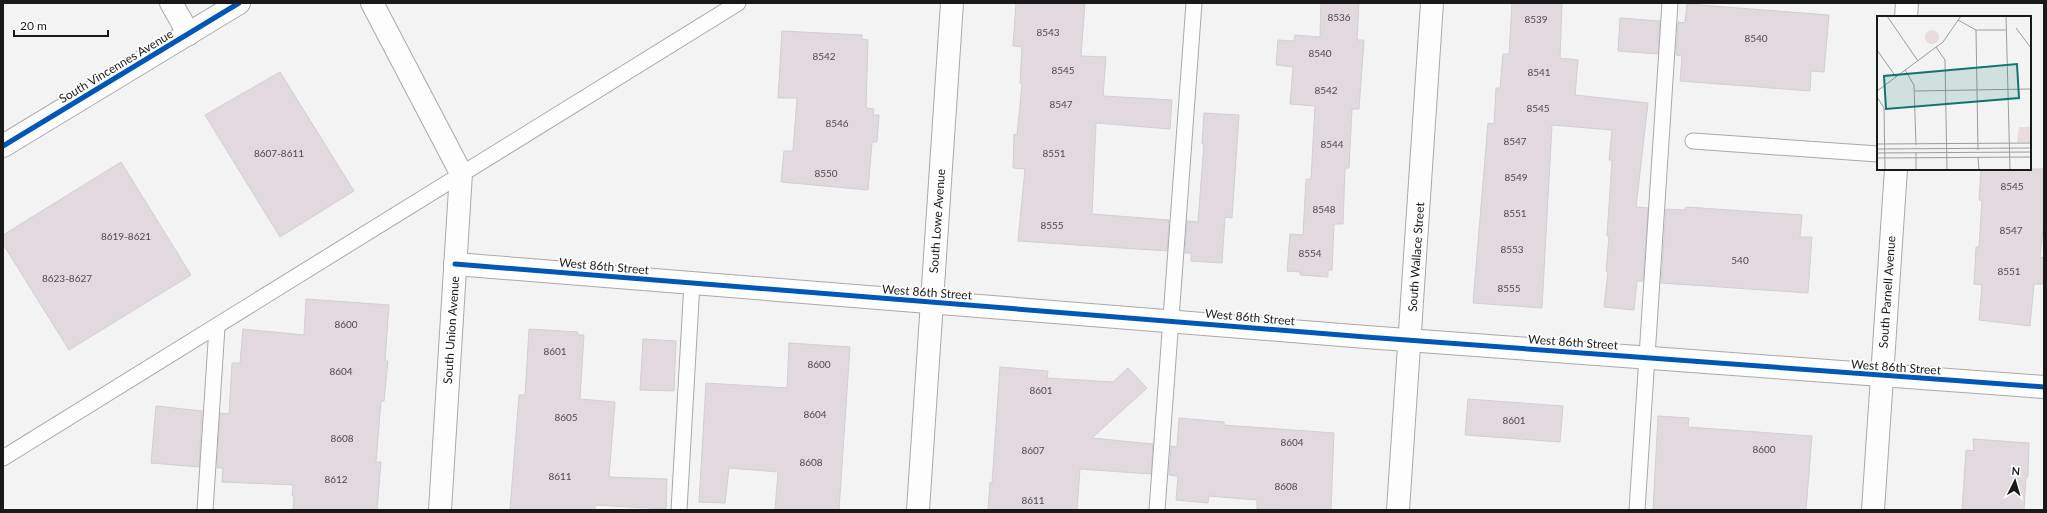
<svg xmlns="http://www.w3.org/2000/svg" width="2047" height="513" font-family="Lato,sans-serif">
  <rect width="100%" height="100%" fill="#f3f3f4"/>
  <!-- building -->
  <g fill="#e1d9de" stroke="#d0d0d1">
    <polygon points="1016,3 1085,3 1081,56 1106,57 1103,96 1172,100 1170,129 1096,123 1092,214 1169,220 1167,251 1018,241 1025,169 1013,168 1014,134 1017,135 1022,84 1020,83 1022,47 1013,46"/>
    <polygon points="1321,3 1359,3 1357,40 1364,40 1359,109 1352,109 1349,168 1345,168 1343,224 1334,224 1332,270 1328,270 1328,277 1300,275 1300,272 1287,271 1290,234 1303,235 1306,179 1311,179 1315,106 1290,104 1293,67 1276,65 1278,40 1294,41 1295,35 1320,37"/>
    <polygon points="1512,3 1562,3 1560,58 1578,60 1575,95 1648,103 1636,207 1648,208 1643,281 1637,281 1634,310 1604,307 1608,271 1606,271 1609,236 1607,236 1612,160 1609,160 1612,130 1552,125 1542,308 1473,303 1488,123 1494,124 1496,88 1500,88 1503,54 1509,54"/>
    <polygon points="1687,4 1829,15 1824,72 1811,71 1810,91 1680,81 1682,56 1676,55 1678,22 1685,23"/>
    <polygon points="1620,18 1660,21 1658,54 1618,51"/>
    <polygon points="782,31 862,35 862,39 868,40 866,108 874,109 873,115 879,115 877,142 872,142 868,190 781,182 784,151 793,151 797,98 778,98"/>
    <polygon points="280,72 354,191 280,237 205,115"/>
    <polygon points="1204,113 1239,115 1232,218 1225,217 1222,263 1191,261 1191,253 1185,253 1187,221 1198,222 1204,144 1202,144"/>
    <polygon points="121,162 191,275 69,350 3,244 3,235"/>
    <polygon points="1981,169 2044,169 2044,220 2040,257 2044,258 2044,284 2034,284 2030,326 1979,320 1982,285 1974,284 1976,247 1979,247 1982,200 1979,200"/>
    <polygon points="1686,207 1802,215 1800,237 1812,237 1808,293 1661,283 1666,209 1685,210"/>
    <polygon points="306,299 389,305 385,361 388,361 384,401 381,401 376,462 381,462 377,510 293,510 294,496 292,496 293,485 222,482 223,468 217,468 220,413 229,414 232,363 240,363 243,329 304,335"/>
    <polygon points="529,329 578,332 578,335 584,335 580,399 615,402 609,477 667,479 666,509 595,505 595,510 510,510 519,395 525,395"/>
    <polygon points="643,339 676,341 674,391 640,390"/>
    <polygon points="789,343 850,347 839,510 775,510 778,472 729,468 725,503 699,502 706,383 787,388"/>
    <polygon points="1000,367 1048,371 1047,378 1113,382 1128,368 1147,388 1092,438 1153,444 1151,474 1080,469 1077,510 988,510 990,482 992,483"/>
    <polygon points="1468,399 1563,406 1560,442 1465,435"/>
    <polygon points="156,406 202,411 199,467 151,463"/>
    <polygon points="1658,416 1689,418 1688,427 1812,436 1806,510 1653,510"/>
    <polygon points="1179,418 1224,422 1224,425 1334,433 1331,510 1257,509 1257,500 1209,496 1208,503 1176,500 1178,476 1169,475 1171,446 1177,447"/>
    <polygon points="1973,439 2029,443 2028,477 2026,477 2024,510 1962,510 1966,450 1974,451"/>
  </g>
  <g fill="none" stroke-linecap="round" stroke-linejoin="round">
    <defs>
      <g id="lane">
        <polyline points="1693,141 1878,154"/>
        <polyline points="3,458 738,3"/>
        <polyline points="205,510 217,327"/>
        <polyline points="679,510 692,283"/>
        <polyline points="1157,510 1194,3"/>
        <polyline points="1637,510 1670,3"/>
      </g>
      <g id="street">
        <polyline points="171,3 189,34"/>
        <polyline points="372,3 461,173 440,510"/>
        <polyline points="1906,17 1907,3"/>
        <polyline points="455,264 1366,337 2044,387"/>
        <polyline points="918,510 952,3"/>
        <polyline points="1398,510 1432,3"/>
        <polyline points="1873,510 1896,169"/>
      </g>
      <polyline id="secondary" points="3,146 239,3"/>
    </defs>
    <!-- lane casing -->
    <use href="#lane" stroke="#a9a9aa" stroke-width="17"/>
    <!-- street casing -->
    <use href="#street" stroke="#a9a9aa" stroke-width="24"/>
    <!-- secondary casing -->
    <use href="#secondary" stroke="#a9a9aa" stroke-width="24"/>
    <!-- lane -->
    <use href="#lane" stroke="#fdfdfd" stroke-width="15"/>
    <!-- street -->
    <use href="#street" stroke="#fdfdfd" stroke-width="22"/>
    <!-- secondary -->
    <use href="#secondary" stroke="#fdfdfd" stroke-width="22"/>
    <defs>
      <g id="cycleway">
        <polyline points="3,146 239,3"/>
        <polyline points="455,264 1366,337 2044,387"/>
      </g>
    </defs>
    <!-- cycleway casing -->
    <use href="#cycleway" stroke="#fff" stroke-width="8"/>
    <!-- cycleway -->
    <use href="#cycleway" stroke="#0057b8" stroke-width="5"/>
  </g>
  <g text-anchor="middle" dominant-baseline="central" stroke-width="3.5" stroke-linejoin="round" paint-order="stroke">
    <!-- number labels -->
    <g font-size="10" fill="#4d4b4d">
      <text x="1339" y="17">8536</text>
      <text x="1536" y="19">8539</text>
      <text x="1048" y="32">8543</text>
      <text x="1756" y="38">8540</text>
      <text x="1320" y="53">8540</text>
      <text x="824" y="56">8542</text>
      <text x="1063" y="70">8545</text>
      <text x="1539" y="72">8541</text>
      <text x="1326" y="90">8542</text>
      <text x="1061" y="104">8547</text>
      <text x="1538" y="108">8545</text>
      <text x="837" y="123">8546</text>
      <text x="1515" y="141">8547</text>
      <text x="1332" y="144">8544</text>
      <text x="279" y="153">8607-8611</text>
      <text x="1054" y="153">8551</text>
      <text x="826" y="173">8550</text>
      <text x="1516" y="177">8549</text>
      <text x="2012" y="186">8545</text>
      <text x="1324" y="209">8548</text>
      <text x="1515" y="213">8551</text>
      <text x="1052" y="225">8555</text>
      <text x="2011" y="230">8547</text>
      <text x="126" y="236">8619-8621</text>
      <text x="1512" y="249">8553</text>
      <text x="1310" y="253">8554</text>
      <text x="1740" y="260">540</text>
      <text x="2009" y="271">8551</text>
      <text x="67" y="278">8623-8627</text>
      <text x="1509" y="288">8555</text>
      <text x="346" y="324">8600</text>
      <text x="555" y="351">8601</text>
      <text x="819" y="364">8600</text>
      <text x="341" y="371">8604</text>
      <text x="1041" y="390">8601</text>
      <text x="815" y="414">8604</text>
      <text x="566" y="417">8605</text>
      <text x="1514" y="420">8601</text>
      <text x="342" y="438">8608</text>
      <text x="1292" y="442">8604</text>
      <text x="1764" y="449">8600</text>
      <text x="1033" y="450">8607</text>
      <text x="811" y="462">8608</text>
      <text x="560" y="476">8611</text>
      <text x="336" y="479">8612</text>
      <text x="1286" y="486">8608</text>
      <text x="1033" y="500">8611</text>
    </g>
    <!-- street labels -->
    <g font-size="12" fill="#19191a" stroke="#fff">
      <text transform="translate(116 66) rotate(-31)">South Vincennes Avenue</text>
      <text transform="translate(937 221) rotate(-86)">South Lowe Avenue</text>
      <text transform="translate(1416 257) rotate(-86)">South Wallace Street</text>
      <text transform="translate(604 266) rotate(5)">West 86th Street</text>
      <text transform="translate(927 292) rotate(4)">West 86th Street</text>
      <text transform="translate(1887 292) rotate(-86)">South Parnell Avenue</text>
      <text transform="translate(1250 317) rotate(5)">West 86th Street</text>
      <text transform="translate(451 330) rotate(-86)">South Union Avenue</text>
      <text transform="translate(1573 342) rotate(4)">West 86th Street</text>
      <text transform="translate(1896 367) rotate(4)">West 86th Street</text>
    </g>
  </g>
  <!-- overview -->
  <g transform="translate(1877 16)">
    <rect width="154" height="154" fill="#f3f3f4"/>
    <path d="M48 21a7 7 0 1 1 14 0a7 7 0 1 1-14 0ZM 142,111 L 154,111 L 154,126 L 140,126 Z" fill="#eadbdc"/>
    <path fill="none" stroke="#9c9c9d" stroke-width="1" d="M 10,0 L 41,45M 129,0 L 133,154M 81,4 L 99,14 L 130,14M 139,12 L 154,32M 99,14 L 101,134M 59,31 L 68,44 L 70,154M 0,34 L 19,61M 28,54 L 37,69 L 39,129M 0,75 L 66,26 L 84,0M 38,75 L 154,73M 0,81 L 7,92 L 8,154M 0,128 L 154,127M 0,133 L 154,132M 39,136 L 39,154M 0,137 L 154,136M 101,141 L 102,154M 0,142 L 154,141"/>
    <path fill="#0f766e" fill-opacity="0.15" stroke="#0f766e" stroke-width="2" d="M 140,48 L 142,82 L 9,93 L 7,60 Z"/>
    <rect width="154" height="154" fill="none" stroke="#19191a" stroke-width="2"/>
  </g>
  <!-- border -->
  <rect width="2047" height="513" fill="none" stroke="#19191a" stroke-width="8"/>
  <!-- north arrow -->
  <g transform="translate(2015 481) rotate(5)" stroke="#ffffff" stroke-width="3" paint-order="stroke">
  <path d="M0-3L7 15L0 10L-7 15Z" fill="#19191a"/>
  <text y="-6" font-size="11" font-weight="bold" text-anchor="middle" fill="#19191a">N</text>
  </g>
  <!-- scale -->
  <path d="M14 30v6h94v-6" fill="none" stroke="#19191a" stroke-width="2"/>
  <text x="20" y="30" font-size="12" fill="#19191a" stroke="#ffffff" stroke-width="3" paint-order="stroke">20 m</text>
</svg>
